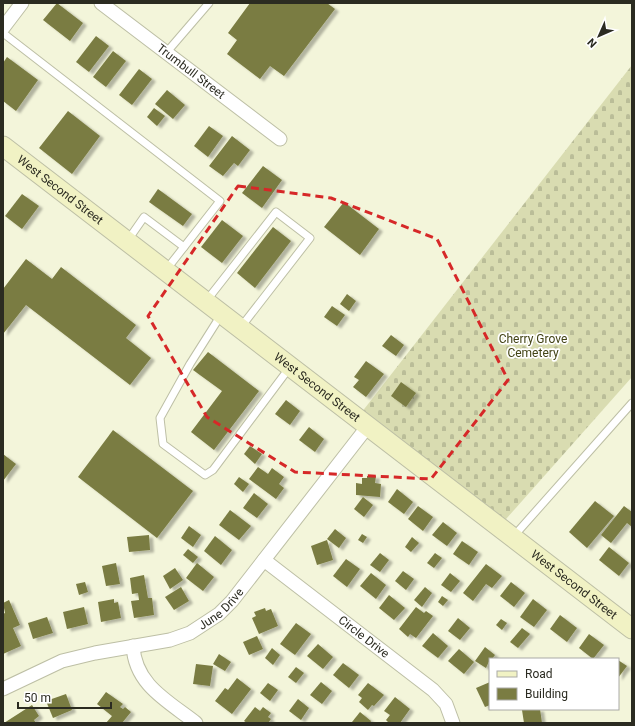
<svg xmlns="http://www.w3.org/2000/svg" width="635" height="726" font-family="Roboto,sans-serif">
  <defs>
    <pattern id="cemetery-stones" width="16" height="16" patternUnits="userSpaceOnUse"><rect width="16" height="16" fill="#d9dcb1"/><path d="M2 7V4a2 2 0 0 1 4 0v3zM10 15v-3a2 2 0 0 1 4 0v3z" fill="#babd98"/></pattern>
    <filter id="shadow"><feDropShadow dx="4" dy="2.5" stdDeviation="1" flood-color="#0004"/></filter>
  </defs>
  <rect width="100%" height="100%" fill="#f3f5da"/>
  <!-- cemetery -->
  <polygon fill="url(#cemetery-stones)" points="632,65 632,377 499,527 358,417"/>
  <!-- building -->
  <g fill="#7a7c42" filter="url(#shadow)">
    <polygon points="57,3 83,23 70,41 43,20"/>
    <polygon points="250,3 327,3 335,9 284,76 270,66 260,79 227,54 237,40 228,33"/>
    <polygon points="96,36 109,46 89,72 76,62"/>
    <polygon points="113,51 126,61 106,87 93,77"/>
    <polygon points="7,57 38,80 16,111 3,101 3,63"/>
    <polygon points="139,69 152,79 132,105 119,95"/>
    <polygon points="167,90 185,105 173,119 155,104"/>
    <polygon points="154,108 165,116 157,126 147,117"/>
    <polygon points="68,111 100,136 72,174 39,148"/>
    <polygon points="209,126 223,136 208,157 194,146"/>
    <polygon points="232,136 250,150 238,166 234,163 223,176 209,166"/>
    <polygon points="263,166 282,180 262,208 242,193"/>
    <polygon points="158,189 192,214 183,226 149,202"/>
    <polygon points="22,194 39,206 22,229 5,216"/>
    <polygon points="344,202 379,229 360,255 324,227"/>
    <polygon points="222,220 243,236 222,263 201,247"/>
    <polygon points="273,227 291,241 255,288 237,273"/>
    <polygon points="26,259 52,279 61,267 136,325 126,338 151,358 130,385 26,305 3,334 3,289"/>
    <polygon points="347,294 356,301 349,311 340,304"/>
    <polygon points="332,306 345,315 337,326 324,317"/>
    <polygon points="391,335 404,345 396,356 382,346"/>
    <polygon points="208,352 259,391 214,450 191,432 222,391 193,370"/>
    <polygon points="366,361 384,374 366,397 353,387 359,380 354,377"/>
    <polygon points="401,382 416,393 406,407 391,396"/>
    <polygon points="286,400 300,411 290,425 275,414"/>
    <polygon points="309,427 324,439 315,452 299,440"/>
    <polygon points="113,430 193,491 157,538 78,477"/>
    <polygon points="250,446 262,454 255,464 244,454"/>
    <polygon points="3,454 16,464 3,481"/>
    <polygon points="258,467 268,474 272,468 284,477 279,484 284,488 276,499 249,479"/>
    <polygon points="367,476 376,476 375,483 381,484 380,497 356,495 356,483 362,484 362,478 367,478"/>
    <polygon points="239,477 249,484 243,492 234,484"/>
    <polygon points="397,489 413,502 404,514 388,502"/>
    <polygon points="254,493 268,504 257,518 243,508"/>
    <polygon points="363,497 373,505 364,517 354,509"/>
    <polygon points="595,501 614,516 587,548 569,532"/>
    <polygon points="418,506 433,517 423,531 408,519"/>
    <polygon points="624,506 632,512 632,527 627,523 611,543 601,535"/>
    <polygon points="230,510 251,526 239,540 219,525"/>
    <polygon points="443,522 457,533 447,546 432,535"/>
    <polygon points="189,526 201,535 193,547 181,538"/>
    <polygon points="335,529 346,538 339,548 327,539"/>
    <polygon points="362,534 367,537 363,543 358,540"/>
    <polygon points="149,535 150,550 129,552 127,537"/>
    <polygon points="215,536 232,550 221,565 204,551"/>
    <polygon points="412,537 419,543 411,552 405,547"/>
    <polygon points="327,540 333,560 317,565 311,546"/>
    <polygon points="462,541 478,552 469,565 453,554"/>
    <polygon points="609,547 629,563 619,576 599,560"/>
    <polygon points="188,549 198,557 193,563 183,555"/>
    <polygon points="380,553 389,560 380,572 370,565"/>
    <polygon points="435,553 442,558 434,568 427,563"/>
    <polygon points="346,559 360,569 347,587 333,576"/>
    <polygon points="116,563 120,584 106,586 102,566"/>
    <polygon points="197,563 214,577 203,591 186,578"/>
    <polygon points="486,564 502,576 492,588 486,584 473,601 463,593"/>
    <polygon points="175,568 183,580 170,589 163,576"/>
    <polygon points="403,571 414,579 406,590 395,581"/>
    <polygon points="371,573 386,585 376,599 360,586"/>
    <polygon points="450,573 460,581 451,592 441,585"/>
    <polygon points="144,575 148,598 152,598 154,615 134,618 131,601 139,600 138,593 132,594 130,578"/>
    <polygon points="85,582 88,592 79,595 76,584"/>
    <polygon points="511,582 525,593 514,607 500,596"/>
    <polygon points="181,587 189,601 174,610 165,597"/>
    <polygon points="425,587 432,593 422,607 414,600"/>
    <polygon points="389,595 405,608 394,620 379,608"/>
    <polygon points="442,596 448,600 443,606 438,602"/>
    <polygon points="114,599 114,603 118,602 121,618 101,622 98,602"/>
    <polygon points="533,599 547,610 534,627 520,617"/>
    <polygon points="9,600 20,625 13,628 21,646 3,654 3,614 5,613 3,603"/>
    <polygon points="84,607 88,624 67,629 63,612"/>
    <polygon points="416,607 424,613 426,611 433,616 416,638 410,634 408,637 399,629"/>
    <polygon points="265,608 266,611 271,609 278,626 259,634 252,618 256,616 254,612"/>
    <polygon points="560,615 577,628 567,642 550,629"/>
    <polygon points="47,617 53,633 33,639 28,623"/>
    <polygon points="458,618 470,628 460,640 448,631"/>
    <polygon points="501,619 507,623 502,630 496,625"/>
    <polygon points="296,623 311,634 295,655 280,644"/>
    <polygon points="522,628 530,634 518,648 510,642"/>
    <polygon points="433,633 448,646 438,658 422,646"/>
    <polygon points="589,634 604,645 593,659 579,648"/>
    <polygon points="257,636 263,649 249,655 243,642"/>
    <polygon points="318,644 333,657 323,669 307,656"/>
    <polygon points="485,647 495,655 492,659 490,659 486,668 475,661"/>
    <polygon points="272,648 280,655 273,665 265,658"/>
    <polygon points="459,649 474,662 464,674 448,661"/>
    <polygon points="219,654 231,662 225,671 213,664"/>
    <polygon points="618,660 627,666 618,678"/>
    <polygon points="343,663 359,675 349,688 333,675"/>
    <polygon points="196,664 213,666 210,686 193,684"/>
    <polygon points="296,667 304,673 296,683 288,677"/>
    <polygon points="237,678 251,689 232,714 215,701 225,688 228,690"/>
    <polygon points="321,682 332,691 322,704 310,695"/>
    <polygon points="490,682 490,705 485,707 476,688"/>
    <polygon points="268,683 278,690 270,701 260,693"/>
    <polygon points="368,683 384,695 374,706 372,705 368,710 359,702 362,698 358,695"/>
    <polygon points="106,692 123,704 120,707 123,709 125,707 131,712 122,723 106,723 112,716 97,704"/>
    <polygon points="66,694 72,710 53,718 46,701"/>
    <polygon points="395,697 410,709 400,723 389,723 386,720 390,715 384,711"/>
    <polygon points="298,699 309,708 301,720 289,711"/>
    <polygon points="32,705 39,716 34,720 36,723 4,723"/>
    <polygon points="255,707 260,711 263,707 271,713 268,717 271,719 268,723 247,723 244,721"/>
    <polygon points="540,709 542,723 524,723 522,710"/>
    <polygon points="360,712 371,721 370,723 352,722"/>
  </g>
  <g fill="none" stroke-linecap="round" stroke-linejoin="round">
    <defs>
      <g id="service">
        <polyline points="3,33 220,201 166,270"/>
        <polyline points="166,53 209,3"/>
        <polyline points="128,240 144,217 184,247"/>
        <polyline points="207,300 276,212 310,238 241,327"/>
        <polyline points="221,315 190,364 160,418 163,444 205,475 213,470 290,367"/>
        <polyline points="513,537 632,403"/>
      </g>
      <g id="minor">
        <path id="s1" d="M 101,3 L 280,139"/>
        <polyline points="3,28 22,3"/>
        <path id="s2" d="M 264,560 L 433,690 L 446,704 L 453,723"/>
        <path d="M 133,646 C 135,685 168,701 196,723"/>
        <path id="s3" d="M 3,689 L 62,661 L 95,653 L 170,640 L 190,633 L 219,614 L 232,601 L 368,426"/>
      </g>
      <g id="secondary">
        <path id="s4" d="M 3,146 L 632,629"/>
      </g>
    </defs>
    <!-- service casing -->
    <use href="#service" stroke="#bdbfa5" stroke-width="9"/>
    <!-- minor casing -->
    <use href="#minor" stroke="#bdbfa5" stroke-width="15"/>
    <!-- secondary casing -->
    <use href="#secondary" stroke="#bdbfa5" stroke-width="21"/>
    <!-- service -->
    <use href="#service" stroke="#fff" stroke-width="7"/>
    <!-- minor -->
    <use href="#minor" stroke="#fff" stroke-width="13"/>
    <!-- secondary -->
    <use href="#secondary" stroke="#f1f2c4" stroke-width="19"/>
  </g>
  <!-- marked area -->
  <path fill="none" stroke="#d62828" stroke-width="3" stroke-dasharray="8 5" stroke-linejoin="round" d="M 238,186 L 331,198 L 437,239 L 508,380 L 431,479 L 295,472 L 207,417 L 148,316 Z"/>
  <g text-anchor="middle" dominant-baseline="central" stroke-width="3.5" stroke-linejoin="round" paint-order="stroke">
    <!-- street labels -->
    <g font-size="12" fill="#2b2b21" stroke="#fff">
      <text stroke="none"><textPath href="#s1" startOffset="113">Trumbull Street</textPath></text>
      <text stroke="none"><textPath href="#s4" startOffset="72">West Second Street</textPath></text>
      <text stroke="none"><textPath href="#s4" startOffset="396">West Second Street</textPath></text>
      <text stroke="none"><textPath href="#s4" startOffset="720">West Second Street</textPath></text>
      <text stroke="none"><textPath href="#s3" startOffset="236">June Drive</textPath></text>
      <text stroke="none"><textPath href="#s2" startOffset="126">Circle Drive</textPath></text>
    </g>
    <!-- park labels -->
    <g font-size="12" fill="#424315" stroke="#fff">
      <text x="533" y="339">Cherry Grove<tspan x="533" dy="14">Cemetery</tspan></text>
    </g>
  </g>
  <!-- border -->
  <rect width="635" height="726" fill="none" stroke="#2b2b21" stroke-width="8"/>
  <!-- legend -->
  <rect x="489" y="658" width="130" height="52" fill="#ffffff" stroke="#aaaaa6"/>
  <rect x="497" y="671" width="20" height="6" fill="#f1f2c4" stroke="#aaaaa6"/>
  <text x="525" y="678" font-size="12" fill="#2b2b21">Road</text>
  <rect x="497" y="688" width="20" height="12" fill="#7a7c42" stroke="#aaaaa6"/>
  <text x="525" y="698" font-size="12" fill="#2b2b21">Building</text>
  <!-- north arrow -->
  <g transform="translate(599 36) rotate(225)" stroke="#ffffff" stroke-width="3" paint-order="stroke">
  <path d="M0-3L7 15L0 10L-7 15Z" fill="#2b2b21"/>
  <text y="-6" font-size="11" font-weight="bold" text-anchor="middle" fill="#2b2b21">N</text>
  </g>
  <!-- scale -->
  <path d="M18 702v6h93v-6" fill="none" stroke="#2b2b21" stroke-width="2"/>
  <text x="24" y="702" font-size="12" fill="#2b2b21" stroke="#ffffff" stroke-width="3" paint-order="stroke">50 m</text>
</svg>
